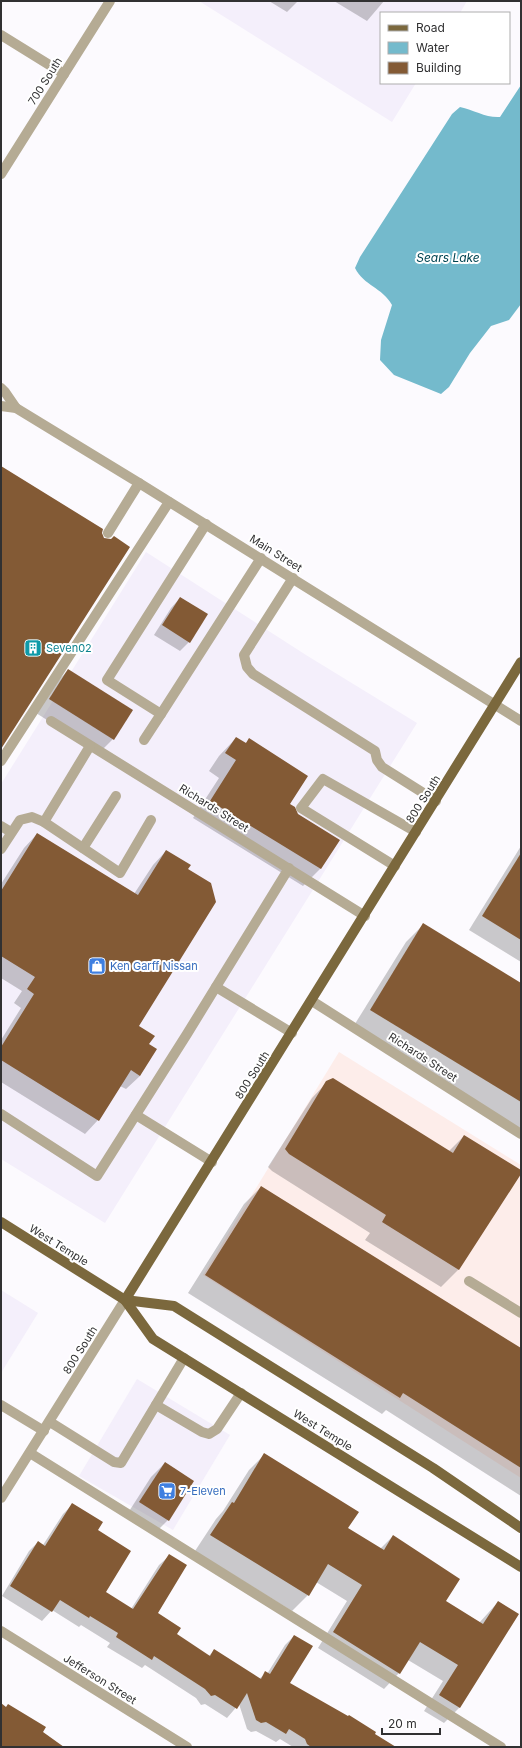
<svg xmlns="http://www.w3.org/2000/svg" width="522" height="1748" font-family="Inter,sans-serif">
  <rect width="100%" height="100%" fill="#fcfafe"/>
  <!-- built -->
  <g fill="#f4effb">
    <polygon points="199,1 467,1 460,13 381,13 381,83 416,83 392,122"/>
    <polygon points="146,552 306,655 417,723 105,1223 1,1159 1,784"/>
    <polygon points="1,1290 38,1313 1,1373"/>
    <polygon points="137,1379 230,1435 173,1530 79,1476"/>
  </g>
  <!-- industrial -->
  <polygon fill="#fdedea" points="339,1052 521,1165 521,1478 203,1275"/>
  <!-- water -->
  <path fill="#74bacc" d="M 521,85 L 521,304 L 509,320 L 491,326 L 470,353 L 449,387 L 441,394 L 394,375 L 380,360 L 381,340 L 392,305 C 382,287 364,286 355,268 L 360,257 L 452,114 L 460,107 C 474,110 486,118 500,117 Z"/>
  <!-- shadow -->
  <g fill="#0003">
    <polygon points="269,1 298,1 287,12"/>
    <polygon points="334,1 384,1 367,21"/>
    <polygon points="180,598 189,642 180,651 154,635 171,608"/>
    <polygon points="68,670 113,739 99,753 36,713 55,684"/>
    <polygon points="236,738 245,744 249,740 289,805 297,814 338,840 320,869 303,886 193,818 219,778 209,771 219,756"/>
    <polygon points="37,834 134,894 153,865 166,851 187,870 138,1026 148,1045 140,1076 126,1089 120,1086 98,1120 85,1134 1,1082 1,1040 21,1008 14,1003 22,991 1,978 1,884 24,848"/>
    <polygon points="521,846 521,962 469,930"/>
    <polygon points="423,925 521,984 521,1129 353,1027 406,942"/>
    <polygon points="329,1080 449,1151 464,1136 521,1171 458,1270 441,1287 365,1240 370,1233 272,1171 268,1167 312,1098"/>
    <polygon points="261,1187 521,1349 521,1496 386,1410 382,1414 188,1293 244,1204"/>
    <polygon points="265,1454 347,1529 380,1549 393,1536 444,1601 479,1623 498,1602 460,1707 444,1723 424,1711 443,1681 408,1660 399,1673 384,1689 318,1648 347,1601 316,1582 308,1595 292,1611 195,1551 216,1519 223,1511 249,1470"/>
    <polygon points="165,1463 168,1520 154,1534 126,1516 151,1477"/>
    <polygon points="73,1504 96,1530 104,1592 131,1609 159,1565 169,1556 156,1614 175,1635 209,1656 214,1650 259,1679 266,1673 267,1674 285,1645 294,1636 289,1683 394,1747 293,1747 280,1739 276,1742 256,1731 251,1732 247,1729 239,1704 227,1718 205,1704 201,1705 196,1698 145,1665 142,1668 107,1647 110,1643 81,1625 79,1627 52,1610 42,1621 2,1596 29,1551 38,1542 43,1545 63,1514"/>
  </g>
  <!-- building -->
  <g fill="#835a35">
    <polygon points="1,466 103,529 102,533 104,538 111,539 114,536 130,547 1,749"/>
    <polygon points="180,597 208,614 190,643 162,625"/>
    <polygon points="68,669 133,710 114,740 49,699"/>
    <polygon points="236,737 246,743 249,738 308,776 290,804 295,807 298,814 340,840 321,869 210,801 236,760 225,753"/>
    <polygon points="37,833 138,895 166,850 191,865 188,869 211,883 216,902 139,1026 155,1036 149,1044 157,1049 140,1076 131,1070 99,1121 1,1060 1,1047 34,994 27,989 35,977 1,956 1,891"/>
    <polygon points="521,853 521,940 482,916"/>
    <polygon points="423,923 521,983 521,1102 370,1010"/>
    <polygon points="333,1078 453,1153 464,1135 521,1170 521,1174 459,1270 382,1222 386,1215 289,1154 285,1149 326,1081"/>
    <polygon points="261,1186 521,1348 521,1468 403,1393 400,1398 205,1275"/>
    <polygon points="264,1453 359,1512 348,1528 384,1550 393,1535 460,1579 446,1601 483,1624 498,1601 519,1614 460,1708 439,1695 458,1665 420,1642 400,1674 333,1632 362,1585 328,1564 309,1596 210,1535 232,1502 234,1503"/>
    <polygon points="165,1462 194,1481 169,1521 139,1502"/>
    <polygon points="72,1503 103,1522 98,1530 131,1551 106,1592 133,1609 169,1554 187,1565 158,1613 181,1628 177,1634 210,1656 214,1649 261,1679 265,1671 270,1674 294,1635 313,1646 290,1683 348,1716 349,1715 376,1732 375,1734 396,1747 311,1747 307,1744 305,1739 289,1729 286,1734 266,1722 261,1723 256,1720 247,1693 237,1709 215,1695 211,1696 205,1689 154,1656 152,1660 116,1637 118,1633 90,1616 89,1618 60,1600 52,1612 10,1586 38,1541 45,1546"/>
    <polygon points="1,1703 6,1707 8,1704 46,1727 43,1732 64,1747 1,1747"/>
  </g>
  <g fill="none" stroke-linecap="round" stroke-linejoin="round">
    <!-- minor -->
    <g stroke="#b5ab94" stroke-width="10">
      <polyline points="1,35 64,74"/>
      <polyline points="1,174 110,1"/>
      <polyline points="1,388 5,392 16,408"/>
      <polyline points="1,406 16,408 139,483 521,721"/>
      <polyline points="206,524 107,680 161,714 261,558"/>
      <polyline points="108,533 139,483"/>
      <polyline points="293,578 244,655 247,667 253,674 375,751 377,760 382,767 436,801"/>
      <polyline points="51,721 365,916"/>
      <polyline points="144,740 161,714"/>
      <polyline points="1,761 169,502"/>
      <polyline points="44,822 90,746"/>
      <polyline points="1,826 11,832"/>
      <polyline points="83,848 116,796"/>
      <polyline points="1,849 20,820 32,817 44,822 120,873 151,820"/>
      <polyline points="395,866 301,808 323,779 416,832"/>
      <polyline points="216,987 292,1033"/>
      <polyline points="312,1001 521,1134"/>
      <polyline points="1,1114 97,1176 187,1034 289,868"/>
      <polyline points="136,1115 212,1162"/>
      <polyline points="469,1281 521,1313"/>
      <polyline points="1,1405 44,1431"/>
      <polyline points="156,1405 202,1432 209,1434 217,1429 241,1393"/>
      <polyline points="50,1422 114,1462 121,1463 184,1358"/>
      <polyline points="30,1453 501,1747"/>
      <polyline points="1,1498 125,1300"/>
      <polyline points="1,1631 187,1747"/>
    </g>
    <!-- major -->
    <g stroke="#7b683d" stroke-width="10">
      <polyline points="1,1222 125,1300 153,1339 521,1567"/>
      <polyline points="125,1300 521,662"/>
      <polyline points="125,1300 174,1306 433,1468 521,1528"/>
    </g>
  </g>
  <!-- icons -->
  <defs>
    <symbol id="building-square" viewBox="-11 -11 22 22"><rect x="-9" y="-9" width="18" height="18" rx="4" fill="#0f9aa8" stroke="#fff"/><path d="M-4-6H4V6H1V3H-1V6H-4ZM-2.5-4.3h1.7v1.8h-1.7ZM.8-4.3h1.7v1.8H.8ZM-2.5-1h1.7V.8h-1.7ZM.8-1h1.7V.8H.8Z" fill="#fff"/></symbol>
    <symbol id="shop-square" viewBox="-11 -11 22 22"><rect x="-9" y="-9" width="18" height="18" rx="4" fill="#3f7fe0" stroke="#fff"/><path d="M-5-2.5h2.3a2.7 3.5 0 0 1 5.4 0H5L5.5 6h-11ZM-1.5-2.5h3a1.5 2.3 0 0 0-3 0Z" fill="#fff"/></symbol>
    <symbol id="supermarket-square" viewBox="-11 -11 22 22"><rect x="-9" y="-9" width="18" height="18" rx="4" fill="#3f7fe0" stroke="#fff"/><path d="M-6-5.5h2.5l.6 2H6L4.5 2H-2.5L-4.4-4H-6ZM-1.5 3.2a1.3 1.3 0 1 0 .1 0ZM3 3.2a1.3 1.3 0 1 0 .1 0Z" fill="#fff"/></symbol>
  </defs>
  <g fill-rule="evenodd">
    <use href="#building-square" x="23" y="638" width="20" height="20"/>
    <use href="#shop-square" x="87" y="956" width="20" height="20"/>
    <use href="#supermarket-square" x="157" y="1481" width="20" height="20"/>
  </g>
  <g text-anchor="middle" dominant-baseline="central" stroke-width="4" stroke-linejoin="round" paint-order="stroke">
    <!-- street labels -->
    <g font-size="11" fill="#313132" stroke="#fff">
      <text transform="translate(45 81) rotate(-58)">700 South</text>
      <text transform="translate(276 553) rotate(32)">Main Street</text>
      <text transform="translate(423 799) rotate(-58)">800 South</text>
      <text transform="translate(214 808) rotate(32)">Richards Street</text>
      <text transform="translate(423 1057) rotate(33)">Richards Street</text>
      <text transform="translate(252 1075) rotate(-58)">800 South</text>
      <text transform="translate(59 1245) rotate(32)">West Temple</text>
      <text transform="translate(80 1350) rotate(-58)">800 South</text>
      <text transform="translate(323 1430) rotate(32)">West Temple</text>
      <text transform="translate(100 1679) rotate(32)">Jefferson Street</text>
    </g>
    <!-- culture labels -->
    <g font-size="11" fill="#0d838f" stroke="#fff" text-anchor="start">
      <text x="46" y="648">Seven02</text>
    </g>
    <!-- shop labels -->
    <g font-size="11" fill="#366cbe" stroke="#fff" text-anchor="start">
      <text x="110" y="966">Ken Garff Nissan</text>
      <text x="180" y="1491">7-Eleven</text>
    </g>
    <!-- water labels -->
    <g font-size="12" font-style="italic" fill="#004451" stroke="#fff">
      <text x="448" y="257">Sears Lake</text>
    </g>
  </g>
  <!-- border -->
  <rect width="522" height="1748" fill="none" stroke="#313132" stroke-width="4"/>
  <!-- legend -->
  <rect x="380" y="12" width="130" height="72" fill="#ffffff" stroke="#adadad"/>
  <rect x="388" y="25" width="20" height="6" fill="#7b683d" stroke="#adadad"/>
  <text x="416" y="32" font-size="12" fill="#313132">Road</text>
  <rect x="388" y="42" width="20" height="12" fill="#74bacc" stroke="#adadad"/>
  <text x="416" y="52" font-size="12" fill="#313132">Water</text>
  <rect x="388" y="62" width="20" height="12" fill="#835a35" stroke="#adadad"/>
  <text x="416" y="72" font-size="12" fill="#313132">Building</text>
  <!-- scale -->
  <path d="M382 1728v6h58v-6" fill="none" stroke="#313132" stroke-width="2"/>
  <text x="388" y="1728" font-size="12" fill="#313132" stroke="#ffffff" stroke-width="3" paint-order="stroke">20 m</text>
</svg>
